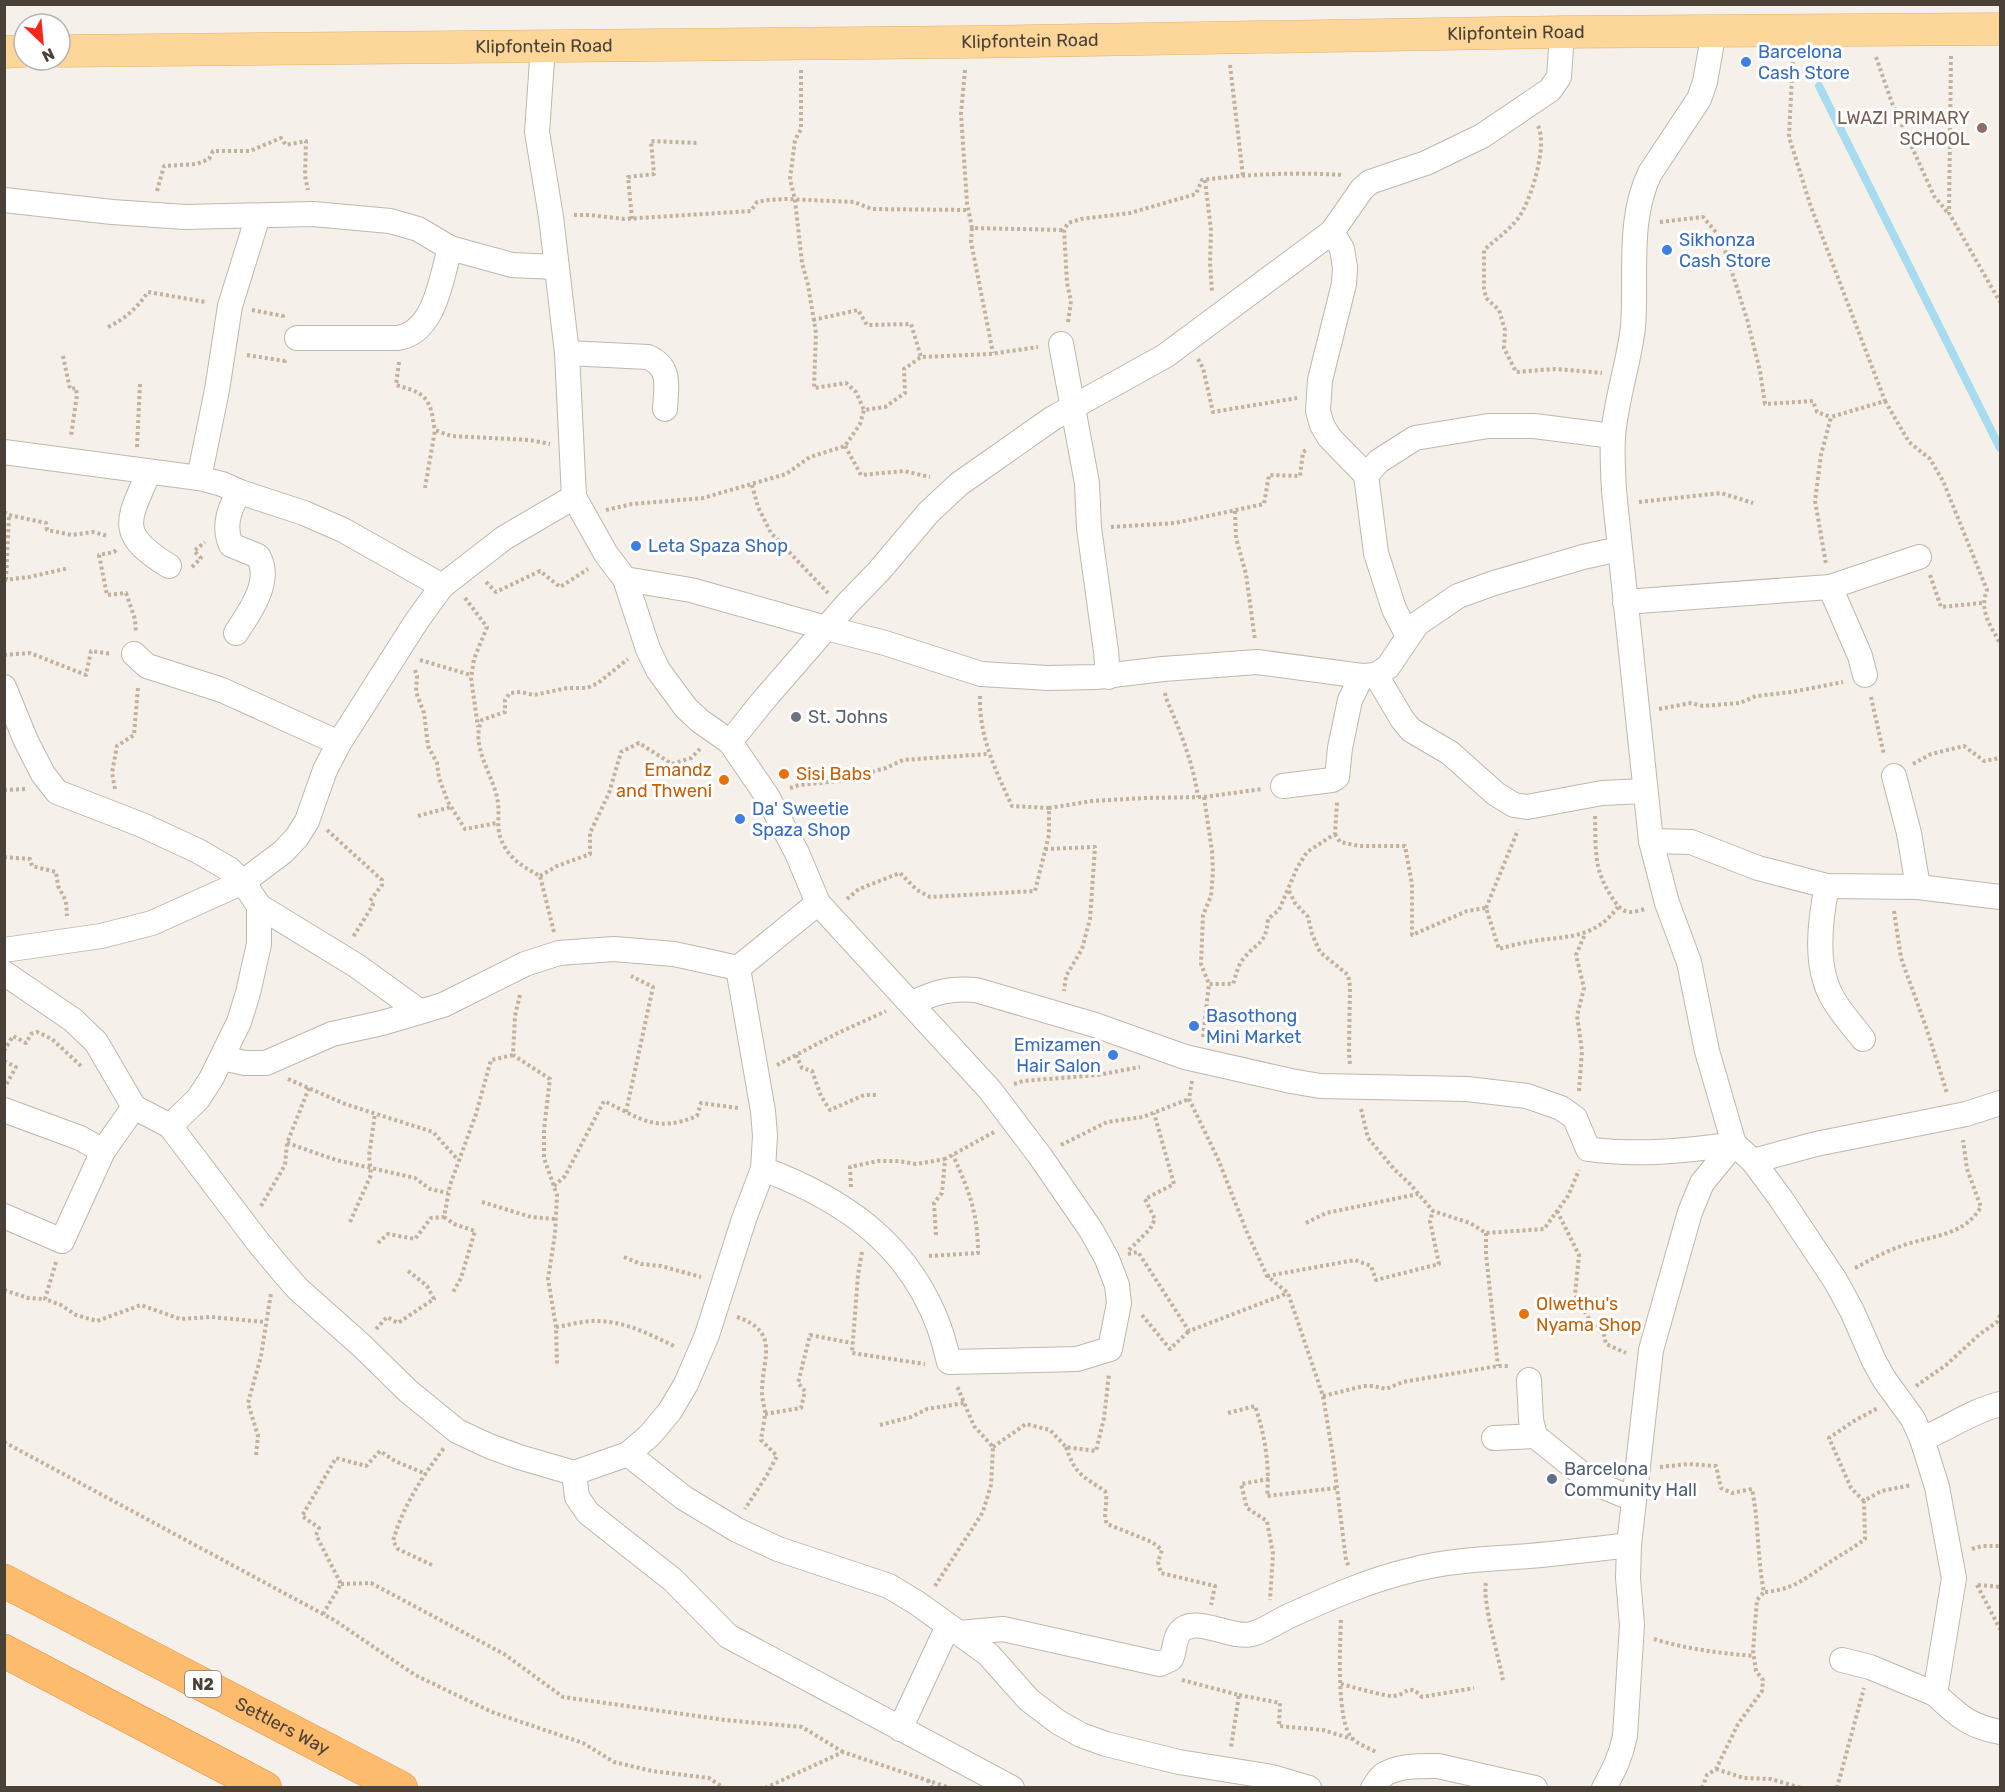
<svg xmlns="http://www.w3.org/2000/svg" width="2005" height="1792" font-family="Rubik,sans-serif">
  <rect width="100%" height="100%" fill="#f5f0ea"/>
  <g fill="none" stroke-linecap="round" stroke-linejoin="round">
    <!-- stream -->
    <polyline stroke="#a7dbf0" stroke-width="8" points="1819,86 2000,448"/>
    <defs>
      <g id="minor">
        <polyline points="543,46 537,132 551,217 567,353 574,497 606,554 625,579 691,590 826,628 885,643 981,674 1048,678 1096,677 1163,669 1257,662 1362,676 1376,675 1388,667 1417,624 1458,596 1494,583 1583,557 1619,549"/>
        <polyline points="4,200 112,212 185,217 313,214 390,221 418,229 450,248 512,265 556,267"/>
        <path d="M 297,338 L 398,338 C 435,332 441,279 450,248"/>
        <polyline points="1061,344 1087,483 1089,528 1106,651 1108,677"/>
        <path d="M 567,353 L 648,357 C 672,368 666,386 665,409"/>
        <polyline points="4,452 199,478 222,484 240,492 304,513 343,530 442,586"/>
        <path d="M 149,472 C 127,522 117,534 169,566"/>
        <polyline points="1366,475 1379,461 1415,438 1488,426 1534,426 1613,436"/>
        <polyline points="199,478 217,390 230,306 258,216"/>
        <path d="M 625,579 L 648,649 L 658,670 L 686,708 L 700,721 L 730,742 L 767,796 L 797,853 L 818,903 L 990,1090 L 1040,1156 L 1091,1230 L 1107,1259 L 1117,1285 L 1119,1303 L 1110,1349 L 1077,1359 L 949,1362 C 946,1350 943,1338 939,1327 C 908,1243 843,1199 763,1169"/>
        <polyline points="1830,587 1860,656 1865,675"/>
        <polyline points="1625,602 1830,587 1919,557"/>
        <path d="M 236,633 C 249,613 273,581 258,556 L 231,545 C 223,527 229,507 240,492"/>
        <polyline points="1408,636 1394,609 1376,553 1366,475 1329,437 1322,425 1318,411 1320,380 1344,284 1345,267 1342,249 1332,232 1362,189 1370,182 1426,163 1482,136 1550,90 1559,77 1562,32"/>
        <polyline points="134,654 147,666 222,690 339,743"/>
        <polyline points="1376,675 1402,719 1411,730 1450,753 1496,794 1514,805 1527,807 1602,793 1645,791"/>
        <polyline points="4,687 26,741 43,774 57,792 142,825 198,851 229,869 243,882 259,906 357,966 419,1011"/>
        <polyline points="730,742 762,702 847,604 879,571 928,513 959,484 1053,418 1165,356 1332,232"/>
        <polyline points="1894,776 1909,833 1918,887"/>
        <polyline points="1283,786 1332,780 1337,777 1340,748 1350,700 1362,676"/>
        <polyline points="1651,841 1691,842 1758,868 1827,886 1918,887 2000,897"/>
        <path d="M 1827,886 C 1820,920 1814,965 1832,997 C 1840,1012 1853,1026 1863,1039"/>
        <polyline points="4,950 101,936 152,923 243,882 283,852 297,837 307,821 325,770 339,743 416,622 442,586 504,538 574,497"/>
        <polyline points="738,968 818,903"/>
        <polyline points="4,973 73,1020 96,1042 134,1107 170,1126 258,1242 283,1272 298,1289 362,1346 408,1391 457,1431 489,1446 519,1457 574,1473 628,1454 650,1435 670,1411 686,1384 707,1335 744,1219 763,1169 765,1136 763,1111 738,968"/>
        <path d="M 912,1003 C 936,992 949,988 976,990 L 1095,1025 L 1185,1057 L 1291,1081 L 1320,1086 L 1467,1089 L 1527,1096 L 1561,1108 L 1575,1118 L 1588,1149 C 1636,1156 1686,1151 1734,1144 L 1753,1161 L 1781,1199 L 1835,1280 L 1852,1311 L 1874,1361 L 1884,1379 L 1913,1419 L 1922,1439 L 1937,1487 L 1954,1578 L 1935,1694 C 1958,1715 1968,1726 2000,1732"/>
        <polyline points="222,1058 245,1063 266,1063 332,1034 382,1023 443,1005 525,964 559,953 614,949 674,954 738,968"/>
        <polyline points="4,1110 80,1138 103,1151"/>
        <polyline points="170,1126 198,1099 211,1079 239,1022 248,993 259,944 259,906"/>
        <polyline points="1753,1161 1816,1144 1966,1114 2000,1103"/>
        <polyline points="4,1216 62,1241 103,1151 134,1107"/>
        <polyline points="1529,1380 1531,1420 1535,1436 1592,1482 1633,1499"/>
        <polyline points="1494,1438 1535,1436"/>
        <path d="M 1922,1439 C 1949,1428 1972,1411 2000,1404"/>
        <polyline points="628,1454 684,1498 737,1530 778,1549 889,1586 917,1603 988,1654 1029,1700 1058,1722 1081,1735 1106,1744 1179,1762 1272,1777 1309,1788"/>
        <polyline points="574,1473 577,1497 588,1513 673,1580 728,1636 1012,1788"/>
        <path d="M 959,1633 L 1003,1629 L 1160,1664 L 1171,1659 C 1175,1651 1174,1640 1179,1633 C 1194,1613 1231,1640 1252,1634 C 1266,1630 1276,1622 1289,1616 C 1329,1598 1369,1580 1412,1570 C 1450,1560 1490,1559 1529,1556 C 1563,1553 1596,1549 1629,1545"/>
        <polyline points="1842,1660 1870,1667 1935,1694"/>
        <polyline points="900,1729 948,1626"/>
        <path d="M 1373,1788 C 1376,1784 1379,1779 1382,1776 C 1396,1765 1422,1766 1438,1766 L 1535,1788"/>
        <path d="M 1604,1788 C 1614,1770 1621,1756 1625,1736 L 1632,1625 L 1628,1578 L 1629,1545 L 1651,1350 L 1690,1212 L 1702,1183 L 1734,1144 L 1707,1051 L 1689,962 L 1667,903 L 1651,841 L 1614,491 C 1613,473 1612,454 1613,436 C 1616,399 1629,363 1633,327 C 1637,276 1627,220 1650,173 L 1699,99 L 1705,82 L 1714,31"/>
      </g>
      <g id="major">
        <path id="s1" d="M 60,51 L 966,42 L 1562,32 L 2000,29"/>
        <polyline points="4,52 24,51"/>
      </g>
      <g id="highway">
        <path id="s2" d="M 4,1581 L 401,1788"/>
        <polyline points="4,1651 265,1788"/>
      </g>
    </defs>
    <!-- minor casing -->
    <use href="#minor" stroke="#c0b7ac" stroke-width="26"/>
    <!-- major casing -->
    <use href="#major" stroke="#e3b169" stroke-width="33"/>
    <!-- highway casing -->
    <use href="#highway" stroke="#dd8f3c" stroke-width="34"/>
    <!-- path -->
    <g stroke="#c2b19d" stroke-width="4" stroke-dasharray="3 3" stroke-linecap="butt">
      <polyline points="1793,56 1789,137 1811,207 1885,401 1831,417 1821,455 1815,501 1826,564"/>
      <polyline points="1951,56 1949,213 2000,302"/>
      <polyline points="1876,57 1892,103 1934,196 1948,213"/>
      <polyline points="1230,65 1243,176"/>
      <polyline points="801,70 801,129 795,140 790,179 795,200 802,263 808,285 816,333 814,388 846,383 856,392 864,410"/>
      <polyline points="965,70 961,114 967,203 972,228 1064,230"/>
      <path d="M 1538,126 C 1548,145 1531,200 1519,217 C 1510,230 1496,239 1484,250 L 1484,288 L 1486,298 L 1499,310 L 1505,330 L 1504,348 L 1516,372 L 1555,369 L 1602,373"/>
      <polyline points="1205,180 1211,230 1210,263 1212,292"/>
      <polyline points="157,191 164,166 197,164 209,159 213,151 250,151 281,138 286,145 306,141 305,176 308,190"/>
      <polyline points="574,215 590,215 624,219 751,211 757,202 768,200 786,199 854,202 872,209 968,210"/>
      <polyline points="632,219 628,177 654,174 651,141 698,143"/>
      <polyline points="1660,222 1703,217 1721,238 1747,319 1760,371 1765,404 1813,401 1817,412 1831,417"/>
      <polyline points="972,228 971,242 993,353"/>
      <polyline points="252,310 283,316 283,319"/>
      <polyline points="813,320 858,310 867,325 911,324 921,357"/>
      <path d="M 1068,322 L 1071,301 L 1067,283 L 1064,230 L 1068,223 L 1081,219 L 1130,213 L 1196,194 L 1202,180 C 1248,174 1296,172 1343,175"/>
      <path d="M 108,327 C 125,319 137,308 148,292 L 206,302"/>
      <polyline points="247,355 285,361 285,358"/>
      <polyline points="63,356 70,389 76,388 77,395 71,436"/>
      <polyline points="1198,359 1203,368 1213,412 1297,398"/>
      <path d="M 399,362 L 396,385 C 412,390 426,392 431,410 C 433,416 433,423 435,430"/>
      <path d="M 1885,401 L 1909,442 L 1930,459 L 1943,481 L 1987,590 C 1979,611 1990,625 2000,643"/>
      <polyline points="845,446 861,475 904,471 930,477"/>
      <polyline points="137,447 140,384"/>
      <polyline points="752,485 758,507 771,533 828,593"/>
      <polyline points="425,488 435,430 451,436 530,440 550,444"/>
      <polyline points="1639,502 1721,493 1753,503"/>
      <polyline points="606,510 632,504 703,498 786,474 810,457 845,446 860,424 864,410 885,407 905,393 904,369 921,357 990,354 1038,347"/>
      <polyline points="1235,511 1236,538 1246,574 1255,640"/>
      <polyline points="4,512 9,515 46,523 47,530 72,535 93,532 108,536"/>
      <polyline points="1111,527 1175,523 1264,504 1269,475 1300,476 1303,452 1308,449"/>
      <polyline points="116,550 114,552 99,555 107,595 126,593 135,619 136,632"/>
      <polyline points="192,567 201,558 194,551 205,542"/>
      <polyline points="1930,575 1941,607 1982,603"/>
      <polyline points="4,580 29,577 69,568"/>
      <polyline points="6,580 9,515"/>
      <polyline points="486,582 496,592 540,571 560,587 588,569"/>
      <polyline points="465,598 487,627 474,659 471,678 478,727"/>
      <polyline points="4,655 30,653 86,675 91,651 112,654"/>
      <polyline points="420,660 471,675"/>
      <polyline points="415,670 417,676 416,692 424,713 428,746 437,763 439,778 448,802 465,829 497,823"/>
      <path d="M 1165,693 L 1166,698 C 1180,731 1193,762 1198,797"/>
      <path d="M 980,696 C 979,737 995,769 1012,806 L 1049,808"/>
      <polyline points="1871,697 1884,755"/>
      <polyline points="1659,709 1691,703 1703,706 1740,703 1756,696 1792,692 1843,682"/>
      <polyline points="1913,764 1931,754 1964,746 1984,761 2000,758"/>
      <polyline points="790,788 799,785 839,781 886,768 903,760 988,754"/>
      <polyline points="115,789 112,773 117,746 134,735 138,687"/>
      <polyline points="4,790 25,789"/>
      <polyline points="1204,797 1212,851 1213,872 1211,896 1203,915 1201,964 1209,984"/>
      <polyline points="418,816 451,807"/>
      <path d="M 1595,816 C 1596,851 1593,869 1613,899 C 1617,905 1622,912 1631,912 C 1635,912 1641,910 1645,909"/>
      <polyline points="327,830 382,880 382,885 370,901 373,905 353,937"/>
      <path d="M 1335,834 L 1340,842 L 1359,846 L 1405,846 L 1412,884 L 1412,935 L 1467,911 L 1486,908 L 1499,949 C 1512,945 1526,942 1540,940 C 1574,936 1596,936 1618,907"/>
      <polyline points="1045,849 1095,847 1090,919 1082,949 1066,976 1064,991"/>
      <polyline points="4,857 30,859 32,866 56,872 58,886 66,901 67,916"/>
      <polyline points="540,876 557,866 590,854 590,833 609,793 621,752 639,743 672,764 691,758 700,749"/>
      <polyline points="1289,891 1295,903 1308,917 1312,934 1320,952 1348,975 1350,986 1349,1051 1350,1065"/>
      <polyline points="847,899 859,889 900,873 917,890 930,897 1035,891 1049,835 1049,808 1092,801 1145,798 1204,797 1262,789"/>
      <polyline points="1486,908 1518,830"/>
      <polyline points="1894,911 1901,958 1926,1027 1947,1093"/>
      <path d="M 554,932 L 540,876 C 525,868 511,860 503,844 C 495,828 500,818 498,803 C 495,777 469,746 482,720 L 505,712 L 505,700 L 510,693 L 521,692 L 534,695 L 567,688 L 587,688 L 598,683 L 628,659"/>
      <polyline points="520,995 515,1016 513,1055 550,1079 544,1129 544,1158 557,1195 555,1234 548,1279 556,1327 557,1364"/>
      <path d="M 1203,1037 L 1209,984 L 1233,984 C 1236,976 1238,964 1244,958 C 1258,941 1266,945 1268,919 L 1279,910 L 1297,868 L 1307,852 L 1335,834 L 1337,802"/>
      <polyline points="4,1051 13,1036 26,1043 31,1034 37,1032 52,1039 81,1066"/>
      <polyline points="796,1055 802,1068 812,1071 821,1096 830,1110 864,1095 876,1095"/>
      <polyline points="4,1061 16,1067 5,1087"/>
      <polyline points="777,1065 836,1034 886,1011"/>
      <polyline points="288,1079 345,1104 433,1132 458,1160"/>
      <polyline points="1192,1081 1189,1099 1218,1159 1246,1230 1267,1276 1288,1293 1323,1396 1333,1456 1346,1560 1349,1567"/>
      <polyline points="1014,1084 1023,1081 1098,1075 1140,1067"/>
      <polyline points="1579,1091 1582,1051 1577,1016 1584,988 1576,955 1585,934"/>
      <polyline points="1361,1109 1368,1138 1394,1169 1410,1184 1433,1211 1470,1223 1486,1233 1544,1229 1568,1196 1579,1170"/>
      <polyline points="626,1112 653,987 631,976"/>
      <polyline points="287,1143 336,1160 415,1178 430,1189 448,1193"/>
      <polyline points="1061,1145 1107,1122 1143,1117 1189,1099"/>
      <path d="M 554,1186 L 565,1176 L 604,1101 C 642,1119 655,1133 697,1116 L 701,1103 L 738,1108"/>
      <polyline points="851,1187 850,1167 878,1161 899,1161 916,1164 945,1159"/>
      <polyline points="482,1202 531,1217 556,1219"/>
      <polyline points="261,1206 285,1165 287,1143 309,1088"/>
      <polyline points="1557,1211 1579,1255 1575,1295 1592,1324 1604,1335 1606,1344 1626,1353"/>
      <polyline points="444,1217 454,1224 475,1231 461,1278 452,1294"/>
      <polyline points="350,1222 371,1175 369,1156 375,1114"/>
      <polyline points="1306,1223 1326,1213 1418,1194"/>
      <polyline points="1486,1233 1486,1254 1498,1366"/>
      <polyline points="936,1235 934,1203 942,1193 945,1159 994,1132"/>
      <polyline points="378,1243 388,1234 415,1239 431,1218 444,1217 450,1185 476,1114 491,1060 513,1055"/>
      <polyline points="1129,1250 1150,1229 1155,1219 1145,1199 1174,1184 1154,1113"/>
      <polyline points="862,1252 858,1275 852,1353 925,1364"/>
      <polyline points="1128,1254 1138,1252 1189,1331 1288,1293"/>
      <path d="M 929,1256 L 978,1253 C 978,1213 969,1191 953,1155"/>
      <polyline points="624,1257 641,1264 661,1266 701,1277"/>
      <polyline points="56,1262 45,1299 61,1305 76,1315 97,1321 141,1305 180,1319 211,1317 265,1322"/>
      <path d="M 1855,1268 C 1872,1259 1888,1250 1907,1244 C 1936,1235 1964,1235 1981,1207 L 1967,1169 L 1963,1140"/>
      <polyline points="1267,1276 1355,1260 1371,1266 1376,1280 1439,1264 1430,1221 1433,1211"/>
      <polyline points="4,1290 28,1298 45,1299"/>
      <polyline points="1142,1315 1170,1349 1189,1331"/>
      <path d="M 737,1317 C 781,1332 762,1358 762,1392 C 762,1399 764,1405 765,1411 C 765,1420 762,1431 761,1440 L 777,1456 L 767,1475 L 745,1509"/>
      <path d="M 556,1327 C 570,1325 585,1320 599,1321 C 627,1322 651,1335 676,1347"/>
      <polyline points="376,1329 387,1317 398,1323 434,1299 427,1286 407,1270"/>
      <polyline points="1916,1386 1946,1365 1980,1334 1997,1322 2000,1315"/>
      <polyline points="1323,1396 1364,1386 1373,1386 1386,1389 1403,1382 1498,1366 1510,1366"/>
      <path d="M 1228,1413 L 1255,1406 C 1265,1435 1270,1466 1267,1496 L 1336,1488"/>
      <polyline points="765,1414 801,1408 805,1391 798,1383 810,1335 852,1343"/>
      <polyline points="880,1425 911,1417 927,1409 964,1403"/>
      <polyline points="4,1442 334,1620 415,1675 492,1712 583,1743 614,1762 652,1771 709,1778 724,1788"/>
      <polyline points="993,1447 1026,1424 1050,1430 1066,1447 1096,1451 1104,1418 1109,1374"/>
      <path d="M 1066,1447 C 1075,1474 1082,1476 1105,1491 C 1109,1503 1102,1513 1107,1524 L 1152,1542 L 1162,1550 L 1158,1562 L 1161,1573 L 1215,1586 L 1211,1605"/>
      <polyline points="256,1455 258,1436 248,1403 261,1356 271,1293"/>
      <path d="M 1660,1467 L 1688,1464 L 1716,1466 L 1721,1488 L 1732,1493 L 1752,1489 C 1759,1523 1757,1558 1764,1592 C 1795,1590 1808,1576 1833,1560 C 1844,1553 1855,1547 1865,1539 L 1864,1501 L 1881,1491 L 1912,1485"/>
      <polyline points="1269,1479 1241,1484 1247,1508 1267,1521 1273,1554 1270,1600"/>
      <polyline points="1864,1501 1851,1488 1829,1438 1854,1421 1878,1408"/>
      <polyline points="1972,1549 1982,1546 2000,1546"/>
      <path d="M 432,1565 L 398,1549 L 393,1541 C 403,1506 422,1477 444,1448"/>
      <path d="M 1486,1583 C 1482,1601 1499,1658 1503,1680"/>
      <polyline points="341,1584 371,1583 504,1654 563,1697 725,1720 802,1727 843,1752"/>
      <polyline points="1977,1585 2000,1629"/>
      <polyline points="1978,1585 2000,1587"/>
      <polyline points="935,1586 983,1512 991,1485 993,1447 974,1426 957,1386"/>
      <polyline points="323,1614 341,1584 316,1535 319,1528 302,1516 336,1458 366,1466 380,1451 395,1461 426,1474"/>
      <path d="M 1341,1620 C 1340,1643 1336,1722 1352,1738 C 1357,1744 1369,1748 1376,1752"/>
      <path d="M 1654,1639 C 1686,1649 1719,1653 1753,1656"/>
      <polyline points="1182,1680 1239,1695 1231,1747"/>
      <path d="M 1341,1684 C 1349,1686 1387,1697 1393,1696 C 1408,1695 1407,1682 1422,1697 L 1474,1688"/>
      <polyline points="1239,1695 1280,1703 1279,1726 1323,1730 1352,1739"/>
      <polyline points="1716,1769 1744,1778 1771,1779 1801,1788"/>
      <polyline points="928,1780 932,1788"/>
      <polyline points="765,1788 843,1752 950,1788"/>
      <polyline points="1702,1788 1707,1775 1716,1769 1738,1724 1762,1691 1763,1680 1756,1671 1753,1651 1757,1600 1764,1592"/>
      <polyline points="1837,1788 1864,1688"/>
    </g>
    <!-- minor -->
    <use href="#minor" stroke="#fff" stroke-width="24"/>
    <!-- major -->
    <use href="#major" stroke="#fdd69a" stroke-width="32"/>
    <!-- highway -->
    <use href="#highway" stroke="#fdbc6d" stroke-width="33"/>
  </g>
  <!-- markers -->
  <g fill="#3f7fe0" stroke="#fff" stroke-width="2">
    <circle cx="1746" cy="62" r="6"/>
    <circle cx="1667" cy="250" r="6"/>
    <circle cx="636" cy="546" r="6"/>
    <circle cx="740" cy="819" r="6"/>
    <circle cx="1194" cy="1026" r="6"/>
    <circle cx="1113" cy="1055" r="6"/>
  </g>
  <circle fill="#8d6e63" stroke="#fff" stroke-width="2" cx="1982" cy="128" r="6"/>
  <circle fill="#6b7280" stroke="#fff" stroke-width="2" cx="796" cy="717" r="6"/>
  <g fill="#e8710a" stroke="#fff" stroke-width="2">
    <circle cx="784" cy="774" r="6"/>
    <circle cx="724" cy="780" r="6"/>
    <circle cx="1524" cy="1314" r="6"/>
  </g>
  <circle fill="#5c6f8a" stroke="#fff" stroke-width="2" cx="1552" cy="1479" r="6"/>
  <g text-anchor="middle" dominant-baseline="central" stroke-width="6" stroke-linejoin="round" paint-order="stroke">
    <!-- shield labels -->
    <rect fill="#fff" stroke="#807974" stroke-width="1.5" x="185" y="1671" width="36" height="26" rx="4.5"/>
    <g font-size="16" font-weight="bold" fill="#494038">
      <text x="203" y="1684">N2</text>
    </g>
    <!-- street labels -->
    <g font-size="18" fill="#494038" stroke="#fff">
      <text stroke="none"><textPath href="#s1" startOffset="1456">Klipfontein Road</textPath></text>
      <text stroke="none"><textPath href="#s1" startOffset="970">Klipfontein Road</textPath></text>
      <text stroke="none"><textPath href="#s1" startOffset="484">Klipfontein Road</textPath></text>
      <text stroke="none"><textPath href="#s2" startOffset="314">Settlers Way</textPath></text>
    </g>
    <!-- shop labels -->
    <g font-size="18" fill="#366cbe" stroke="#fff" text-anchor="start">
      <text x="1758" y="52">Barcelona<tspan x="1758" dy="21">Cash Store</tspan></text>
      <text x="1679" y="240">Sikhonza<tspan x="1679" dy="21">Cash Store</tspan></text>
      <text x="648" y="546">Leta Spaza Shop</text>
      <text x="752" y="809">Da' Sweetie<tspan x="752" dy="21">Spaza Shop</tspan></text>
      <text x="1206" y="1016">Basothong<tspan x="1206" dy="21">Mini Market</tspan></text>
      <text x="1101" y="1045" text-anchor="end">Emizamen<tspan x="1101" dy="21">Hair Salon</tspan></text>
    </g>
    <!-- education labels -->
    <g font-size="18" fill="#785e54" stroke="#fff" text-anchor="end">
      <text x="1970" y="118">LWAZI PRIMARY<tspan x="1970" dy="21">SCHOOL</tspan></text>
    </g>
    <!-- worship labels -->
    <g font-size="18" fill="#5b616d" stroke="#fff" text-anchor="start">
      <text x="808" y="717">St. Johns</text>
    </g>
    <!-- food labels -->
    <g font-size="18" fill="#c56008" stroke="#fff" text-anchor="start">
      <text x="712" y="770" text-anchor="end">Emandz<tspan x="712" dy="21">and Thweni</tspan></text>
      <text x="796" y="774">Sisi Babs</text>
      <text x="1536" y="1304">Olwethu's<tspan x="1536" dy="21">Nyama Shop</tspan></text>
    </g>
    <!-- service labels -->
    <g font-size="18" fill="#4e5e75" stroke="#fff" text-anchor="start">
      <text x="1564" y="1469">Barcelona<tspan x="1564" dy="21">Community Hall</tspan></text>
    </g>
  </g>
  <!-- border -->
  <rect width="2005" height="1792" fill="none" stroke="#494038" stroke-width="12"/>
  <!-- north arrow -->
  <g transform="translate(42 42) rotate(154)"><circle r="28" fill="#ffffff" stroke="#b6b3af" stroke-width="1.5"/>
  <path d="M0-4.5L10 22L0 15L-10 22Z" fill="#f8251d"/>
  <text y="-9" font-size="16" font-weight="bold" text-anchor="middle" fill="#494038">N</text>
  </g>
</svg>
